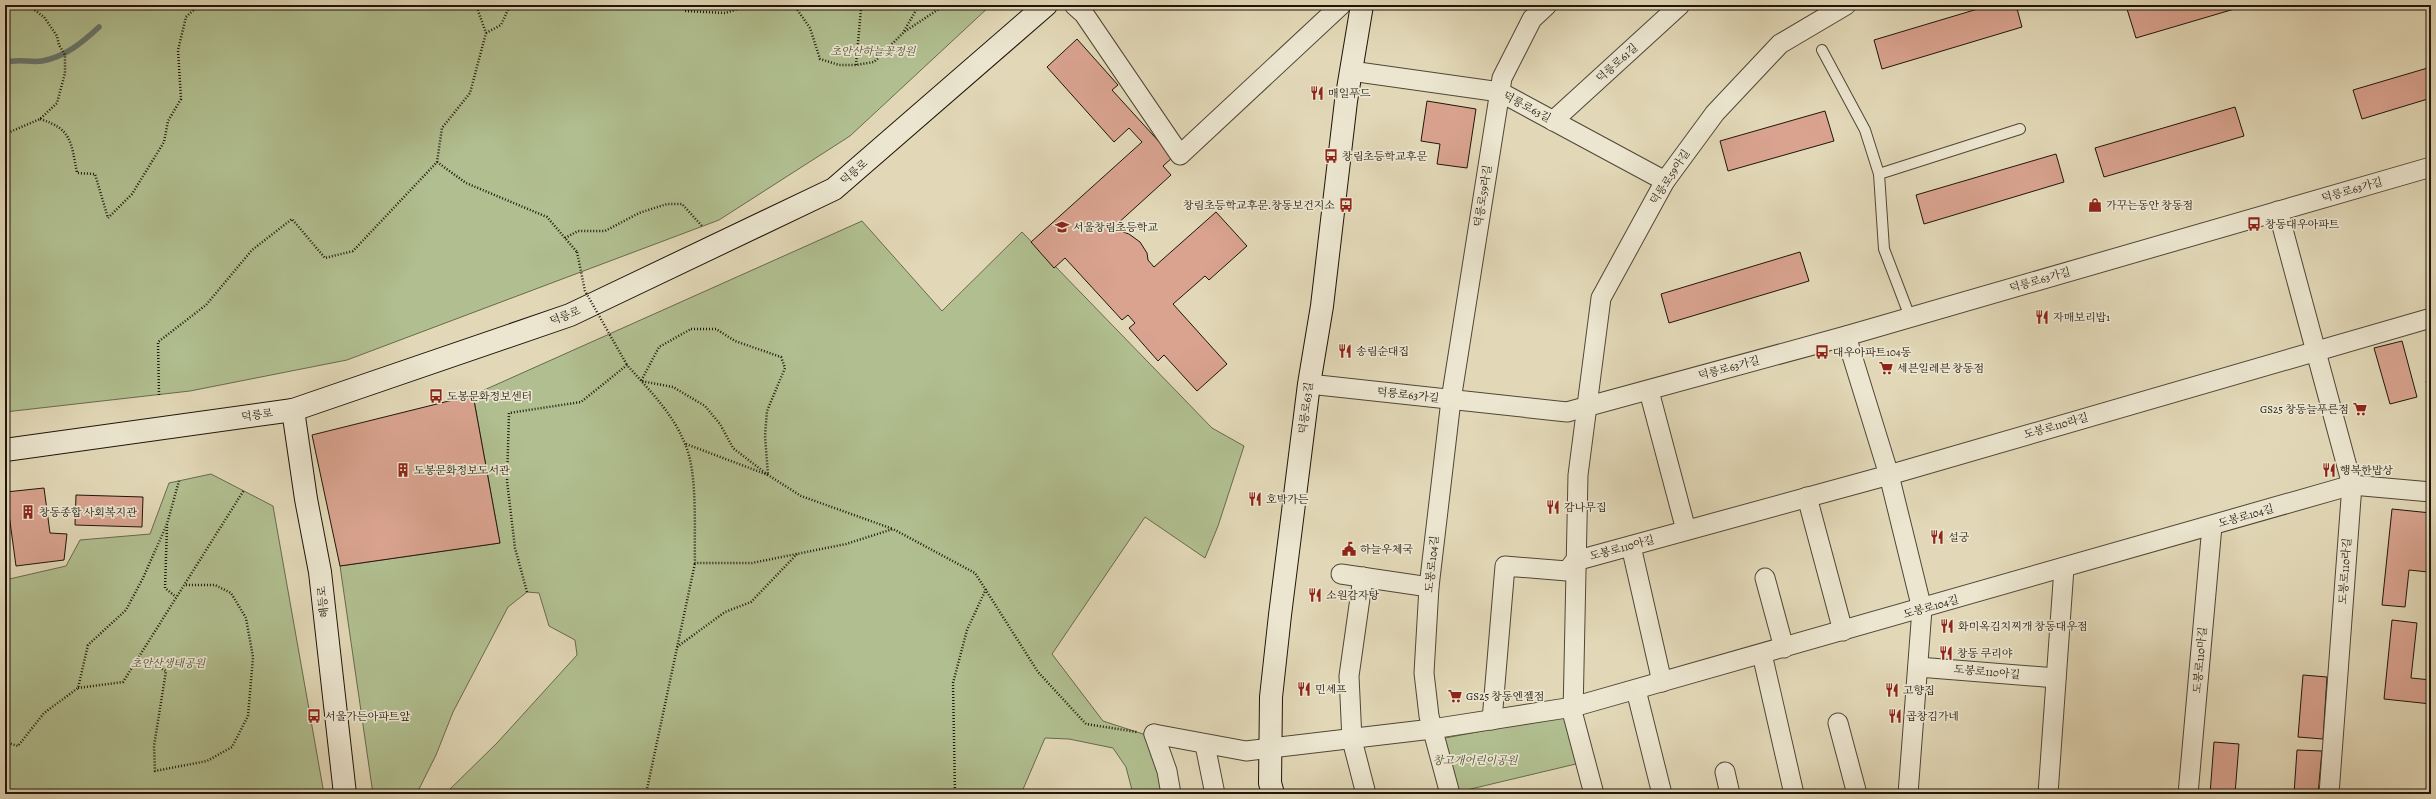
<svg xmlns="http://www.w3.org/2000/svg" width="2436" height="799" font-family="Alegreya,'Noto Serif KR',serif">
  <rect width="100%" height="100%" fill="#e2d8b7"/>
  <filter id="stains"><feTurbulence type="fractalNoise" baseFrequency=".005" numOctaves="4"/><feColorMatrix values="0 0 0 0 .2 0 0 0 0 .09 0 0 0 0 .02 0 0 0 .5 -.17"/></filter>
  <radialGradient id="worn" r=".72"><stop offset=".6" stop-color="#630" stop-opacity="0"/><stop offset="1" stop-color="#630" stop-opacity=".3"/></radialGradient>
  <!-- green -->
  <g fill="#b1bf90" stroke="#686a4e">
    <polygon points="5,5 991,5 850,136 719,220 347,360 190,391 5,412"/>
    <polygon points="862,221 942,311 1022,232 1212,428 1244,446 1218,526 1205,558 1145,517 1052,654 1103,721 1146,735 1159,770 1163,794 1133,794 1126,767 1113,748 1069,739 1045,738 1021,794 445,794 497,743 577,655 575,640 549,626 539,593 527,592 508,607 453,712 436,755 419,789 406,794 373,794 340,566 500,543 473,395"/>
    <polygon points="211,474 273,506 324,794 5,794 5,580 66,566 80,540 150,534 169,483"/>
    <polygon points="1567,715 1580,763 1454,793 1440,739"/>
  </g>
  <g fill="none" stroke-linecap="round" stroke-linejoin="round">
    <!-- stream -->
    <path stroke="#66776f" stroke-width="5.5" d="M 5,63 C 17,58 30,63 42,61 C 65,57 83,42 99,27"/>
  </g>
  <!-- building -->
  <g fill="#d9a38f" stroke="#1f150b">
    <polygon points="1991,5 2016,5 2022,27 1882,69 1874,40"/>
    <polygon points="2142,5 2248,5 2136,38 2127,9"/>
    <polygon points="1077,39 1118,85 1112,90 1173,157 1163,166 1171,175 1116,225 1123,232 1129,234 1140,242 1147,253 1148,260 1154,267 1216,212 1247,246 1209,280 1205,276 1173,304 1227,364 1197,391 1164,355 1158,361 1129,328 1135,323 1128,315 1122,320 1065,258 1054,268 1031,242 1142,142 1129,128 1114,142 1047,67"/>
    <polygon points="2431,67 2431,98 2362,119 2353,90"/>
    <polygon points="1427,101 1476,109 1467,168 1437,164 1440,144 1421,141"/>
    <polygon points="2235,107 2244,136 2104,177 2095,148"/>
    <polygon points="1825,111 1834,141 1728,171 1720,141"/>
    <polygon points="2056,154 2064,182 1924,224 1916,195"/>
    <polygon points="1800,252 1809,281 1669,323 1661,294"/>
    <polygon points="2402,341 2417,397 2390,404 2374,348"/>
    <polygon points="2431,380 2431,402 2426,381"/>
    <polygon points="473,395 500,543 340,566 312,435"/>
    <polygon points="44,488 50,533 67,534 64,560 16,566 6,492"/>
    <polygon points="76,495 143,497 142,527 75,525"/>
    <polygon points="2392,509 2431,513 2428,572 2409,570 2405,607 2382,605"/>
    <polygon points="2392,620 2417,623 2411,678 2431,680 2431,704 2384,699"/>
    <polygon points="2303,675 2327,677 2323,739 2298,737"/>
    <polygon points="2214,742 2239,744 2235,794 2210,794"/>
    <polygon points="2297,750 2322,751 2318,794 2294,794"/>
  </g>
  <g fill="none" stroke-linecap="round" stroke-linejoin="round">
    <defs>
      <g id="lane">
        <polyline points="1822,50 1865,130 1879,174 1884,249 1910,317"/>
        <polyline points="1879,174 2020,129"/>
      </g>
      <g id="street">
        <polyline points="1074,5 1084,14 1180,155 1341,5"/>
        <polyline points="1351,71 1500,92 1665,181"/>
        <polyline points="1553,121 1680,5"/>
        <polyline points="2278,211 2352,485 2329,794"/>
        <polyline points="1846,336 1889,475 1922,609 1908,794"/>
        <polyline points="1309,384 1567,412 1846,336 2431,167"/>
        <polyline points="1649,391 1686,530"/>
        <polyline points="1807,497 1843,631"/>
        <polyline points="1631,546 1662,682"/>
        <polyline points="1341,574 1429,587"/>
        <polyline points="1363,577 1349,676 1352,740 1366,794"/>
        <polyline points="1765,578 1784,648"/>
        <polyline points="1762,654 1794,794"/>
        <polyline points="1918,667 2056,678"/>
        <polyline points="1636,690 1662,794"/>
        <polyline points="1492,720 1505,566 1567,571 1575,561 1889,475 2431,318"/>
        <polyline points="1838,723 1857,794"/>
        <polyline points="1154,734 1246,751 1432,729 1573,707 2352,485 2431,492"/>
        <polyline points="1154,734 1167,771 1171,794"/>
        <polyline points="1205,745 1215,794"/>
        <polyline points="1725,772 1730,794"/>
        <polyline points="1450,794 1429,716 1424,673 1429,587 1451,400 1502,78 1532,19 1547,5"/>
        <polyline points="1594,794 1573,715 1578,475 1601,298 1665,181 1715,113 1780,44 1846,5"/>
        <polyline points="2048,794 2064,568"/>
        <polyline points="2188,794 2212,526"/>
      </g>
      <g id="secondary">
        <polyline points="293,410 306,499 320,572 345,794"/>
        <polyline points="5,450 293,410 570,315 834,189 1046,5"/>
        <polyline points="1273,794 1270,783 1271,697 1280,615 1309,384 1322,306 1346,101 1362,5"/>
      </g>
    </defs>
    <!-- lane casing -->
    <use href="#lane" stroke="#504636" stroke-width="12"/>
    <!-- street casing -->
    <use href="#street" stroke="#504636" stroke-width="21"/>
    <!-- secondary casing -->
    <use href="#secondary" stroke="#1f150b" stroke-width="24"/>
    <!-- path -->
    <g stroke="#1f150b" stroke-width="2.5" stroke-dasharray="1 2" stroke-linecap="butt">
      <polyline points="685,5 685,11 725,13 752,5"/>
      <polyline points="794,5 810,28 820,59 839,65 856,65 874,62 904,32 945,5"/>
      <polyline points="904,31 919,5"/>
      <polyline points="486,33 501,25 510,5"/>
      <polyline points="856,65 861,9 859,5"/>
      <path d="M 40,119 C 72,129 71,142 77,173 L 95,174 L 108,218 L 132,194 L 164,142 L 168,121 L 181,99 L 178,50 L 186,17 L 199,5"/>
      <polyline points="5,134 40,119 57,103 65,73 65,55 59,45 57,36 44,17 28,5"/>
      <polyline points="437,162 466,183 547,217 577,252"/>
      <polyline points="565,238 578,231 605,231 639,213 667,204 682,204 702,226"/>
      <polygon points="691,329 716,329 735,341 781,357 785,368 767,411 765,436 768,475 733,448 720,424 705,406 673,387 641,381 659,347"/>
      <polyline points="159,395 158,342 206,305 252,250 292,219 325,258 353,251 437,162 442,128 470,93 486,33 476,5"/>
      <polyline points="686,444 768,475 801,496 893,529"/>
      <polyline points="167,527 165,588 176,597"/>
      <path d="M 527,592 L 515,548 L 507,481 L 509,413 L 581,402 L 627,365 C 648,389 673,413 685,444 C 698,473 694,529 695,563 L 752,563 L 846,544 L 893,529 L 975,573 L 1038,672 L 1086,724 L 1137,732"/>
      <polyline points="677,647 725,612 751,602 797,554"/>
      <polyline points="132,667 146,661 166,671 154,746 155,771 207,761 232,747 248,716 253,657 246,618 231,593 215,585 184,585"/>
      <polyline points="78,688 123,682 244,490"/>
      <polyline points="5,742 18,746 44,713 78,688 88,645 126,610 143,578 167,524 179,481"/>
      <polyline points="646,794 695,563"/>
      <polyline points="955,794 953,683 967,630 986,589"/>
    </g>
    <!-- lane -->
    <use href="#lane" stroke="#ece6d0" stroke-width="10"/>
    <!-- street -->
    <use href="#street" stroke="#ece6d0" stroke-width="19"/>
    <!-- secondary -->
    <use href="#secondary" stroke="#ece6d0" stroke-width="22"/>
    <!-- path-bridge -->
    <polyline stroke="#1f150b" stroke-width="2.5" stroke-dasharray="1 2" stroke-linecap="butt" points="577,252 585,291 627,365"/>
  </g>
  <!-- icons -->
  <defs>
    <symbol id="restaurant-bare" viewBox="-9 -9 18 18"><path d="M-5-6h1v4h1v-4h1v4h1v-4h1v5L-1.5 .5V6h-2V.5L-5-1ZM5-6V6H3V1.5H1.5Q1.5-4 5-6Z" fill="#8f2418" stroke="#ece6d0" stroke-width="2.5" paint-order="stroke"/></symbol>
    <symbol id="bus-bare" viewBox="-9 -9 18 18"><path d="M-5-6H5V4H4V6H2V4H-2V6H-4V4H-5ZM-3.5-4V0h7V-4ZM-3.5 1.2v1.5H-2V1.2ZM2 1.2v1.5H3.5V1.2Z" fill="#8f2418" stroke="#ece6d0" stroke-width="2.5" paint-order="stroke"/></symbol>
    <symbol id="shop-bare" viewBox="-9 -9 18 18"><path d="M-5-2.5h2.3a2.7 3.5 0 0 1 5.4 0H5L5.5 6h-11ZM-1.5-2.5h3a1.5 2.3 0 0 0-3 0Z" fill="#8f2418" stroke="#ece6d0" stroke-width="2.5" paint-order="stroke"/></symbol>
    <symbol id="school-bare" viewBox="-9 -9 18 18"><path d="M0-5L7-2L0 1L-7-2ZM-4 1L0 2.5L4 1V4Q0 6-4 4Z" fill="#8f2418" stroke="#ece6d0" stroke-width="2.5" paint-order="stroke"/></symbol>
    <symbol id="supermarket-bare" viewBox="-9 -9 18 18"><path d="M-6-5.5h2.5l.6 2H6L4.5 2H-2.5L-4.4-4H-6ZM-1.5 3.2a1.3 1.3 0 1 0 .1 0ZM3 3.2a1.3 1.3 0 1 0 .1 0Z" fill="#8f2418" stroke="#ece6d0" stroke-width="2.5" paint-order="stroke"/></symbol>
    <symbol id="building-bare" viewBox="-9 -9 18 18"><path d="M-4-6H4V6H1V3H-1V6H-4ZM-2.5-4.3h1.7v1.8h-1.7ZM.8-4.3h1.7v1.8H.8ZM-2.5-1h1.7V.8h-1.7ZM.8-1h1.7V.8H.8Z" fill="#8f2418" stroke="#ece6d0" stroke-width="2.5" paint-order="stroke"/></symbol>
    <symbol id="civic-bare" viewBox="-9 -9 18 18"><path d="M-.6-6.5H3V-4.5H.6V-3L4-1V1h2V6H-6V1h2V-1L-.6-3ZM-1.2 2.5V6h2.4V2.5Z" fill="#8f2418" stroke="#ece6d0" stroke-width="2.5" paint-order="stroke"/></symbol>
  </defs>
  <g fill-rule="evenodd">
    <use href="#restaurant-bare" x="1307" y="83" width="20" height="20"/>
    <use href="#bus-bare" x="1321" y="146" width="20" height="20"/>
    <use href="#bus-bare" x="1336" y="195" width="20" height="20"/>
    <use href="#shop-bare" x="2085" y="195" width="20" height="20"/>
    <use href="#bus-bare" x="2244" y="214" width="20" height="20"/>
    <use href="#school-bare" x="1052" y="217" width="20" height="20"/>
    <use href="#restaurant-bare" x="2032" y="307" width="20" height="20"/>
    <use href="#restaurant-bare" x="1335" y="341" width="20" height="20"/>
    <use href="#bus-bare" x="1812" y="342" width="20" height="20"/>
    <use href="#supermarket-bare" x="1876" y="358" width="20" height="20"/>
    <use href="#bus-bare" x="426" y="386" width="20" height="20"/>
    <use href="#supermarket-bare" x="2350" y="399" width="20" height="20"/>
    <use href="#building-bare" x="393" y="460" width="20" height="20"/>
    <use href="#restaurant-bare" x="2319" y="460" width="20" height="20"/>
    <use href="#restaurant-bare" x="1245" y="489" width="20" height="20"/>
    <use href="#restaurant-bare" x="1543" y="497" width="20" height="20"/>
    <use href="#building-bare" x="18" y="502" width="20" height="20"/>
    <use href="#restaurant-bare" x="1927" y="527" width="20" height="20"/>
    <use href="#civic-bare" x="1339" y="539" width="20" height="20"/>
    <use href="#restaurant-bare" x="1305" y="585" width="20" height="20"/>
    <use href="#restaurant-bare" x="1937" y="616" width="20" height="20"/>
    <use href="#restaurant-bare" x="1936" y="643" width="20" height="20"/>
    <use href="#restaurant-bare" x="1294" y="679" width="20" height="20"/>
    <use href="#restaurant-bare" x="1882" y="680" width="20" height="20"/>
    <use href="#supermarket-bare" x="1445" y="686" width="20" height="20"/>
    <use href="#bus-bare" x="304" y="706" width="20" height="20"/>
    <use href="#restaurant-bare" x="1885" y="706" width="20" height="20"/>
  </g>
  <g text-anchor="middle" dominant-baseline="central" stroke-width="3.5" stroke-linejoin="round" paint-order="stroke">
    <!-- park labels -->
    <g font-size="11" font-style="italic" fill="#52503a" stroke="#ece6d0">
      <text x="873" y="51">초안산하늘꽃정원</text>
      <text x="168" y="663">초안산생태공원</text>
      <text x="1475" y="760">창고개어린이공원</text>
    </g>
    <!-- street labels -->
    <g font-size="11" fill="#1f150b" stroke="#ece6d0">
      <text transform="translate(1617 63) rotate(-42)">덕릉로61길</text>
      <text transform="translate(1527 107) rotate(28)">덕릉로63길</text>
      <text transform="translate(854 172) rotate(-41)">덕릉로</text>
      <text transform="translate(1670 177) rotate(-57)">덕릉로59아길</text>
      <text transform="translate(2352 190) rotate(-16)">덕릉로63가길</text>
      <text transform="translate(1483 196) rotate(-81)">덕릉로59라길</text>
      <text transform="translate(2040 280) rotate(-16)">덕릉로63가길</text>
      <text transform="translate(565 316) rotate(-21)">덕릉로</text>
      <text transform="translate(1729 368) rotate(-15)">덕릉로63가길</text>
      <text transform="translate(1408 395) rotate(6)">덕릉로63가길</text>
      <text transform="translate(1306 408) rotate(-83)">덕릉로63길</text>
      <text transform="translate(257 415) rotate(-8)">덕릉로</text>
      <text transform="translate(2056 426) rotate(-16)">도봉로110라길</text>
      <text transform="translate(2246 516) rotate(-16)">도봉로104길</text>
      <text transform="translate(1622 548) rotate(-15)">도봉로110아길</text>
      <text transform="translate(1432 564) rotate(-84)">도봉로104길</text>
      <text transform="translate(2345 571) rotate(-86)">도봉로110라길</text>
      <text transform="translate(323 602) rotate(-96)">해등로</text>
      <text transform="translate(1931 607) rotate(-16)">도봉로104길</text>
      <text transform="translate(2200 660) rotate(-85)">도봉로110마길</text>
      <text transform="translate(1987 672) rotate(5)">도봉로110아길</text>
    </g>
    <!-- poi labels -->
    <g font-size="11" fill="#1f150b" stroke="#ece6d0" text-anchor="start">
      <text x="1328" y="93">매일푸드</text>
      <text x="1342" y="156">창림초등학교후문</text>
      <text x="1335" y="205" text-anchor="end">창림초등학교후문.창동보건지소</text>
      <text x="2106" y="205">가꾸는동안 창동점</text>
      <text x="2265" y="224">창동대우아파트</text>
      <text x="1073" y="227">서울창림초등학교</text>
      <text x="2053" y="317">자매보리밥1</text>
      <text x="1356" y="351">송림순대집</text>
      <text x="1833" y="352">대우아파트104동</text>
      <text x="1897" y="368">세븐일레븐 창동점</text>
      <text x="447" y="396">도봉문화정보센터</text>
      <text x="2349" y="409" text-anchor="end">GS25 창동늘푸른점</text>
      <text x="414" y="470">도봉문화정보도서관</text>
      <text x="2340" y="470">행복한밥상</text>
      <text x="1266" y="499">호박가든</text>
      <text x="1564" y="507">감나무집</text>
      <text x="39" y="512">창동종합 사회복지관</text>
      <text x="1948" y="537">설궁</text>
      <text x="1360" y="549">하늘우체국</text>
      <text x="1326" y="595">소원감자탕</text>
      <text x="1958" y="626">화미옥김치찌개 창동대우점</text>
      <text x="1957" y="653">창동 쿠리야</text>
      <text x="1315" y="689">민셰프</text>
      <text x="1903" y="690">고향집</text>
      <text x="1466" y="696">GS25 창동엔젤점</text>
      <text x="325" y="716">서울가든아파트앞</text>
      <text x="1906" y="716">곱창김가네</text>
    </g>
  </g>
  <!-- margin -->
  <rect width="2436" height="799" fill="none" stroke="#e2d8b7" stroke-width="20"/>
  <rect x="6" y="6" width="2424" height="787" fill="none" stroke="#1f150b" stroke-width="2"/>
  <rect x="10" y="10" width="2416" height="779" fill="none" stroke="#1f150b"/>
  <rect width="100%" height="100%" filter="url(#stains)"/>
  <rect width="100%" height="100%" fill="url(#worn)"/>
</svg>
